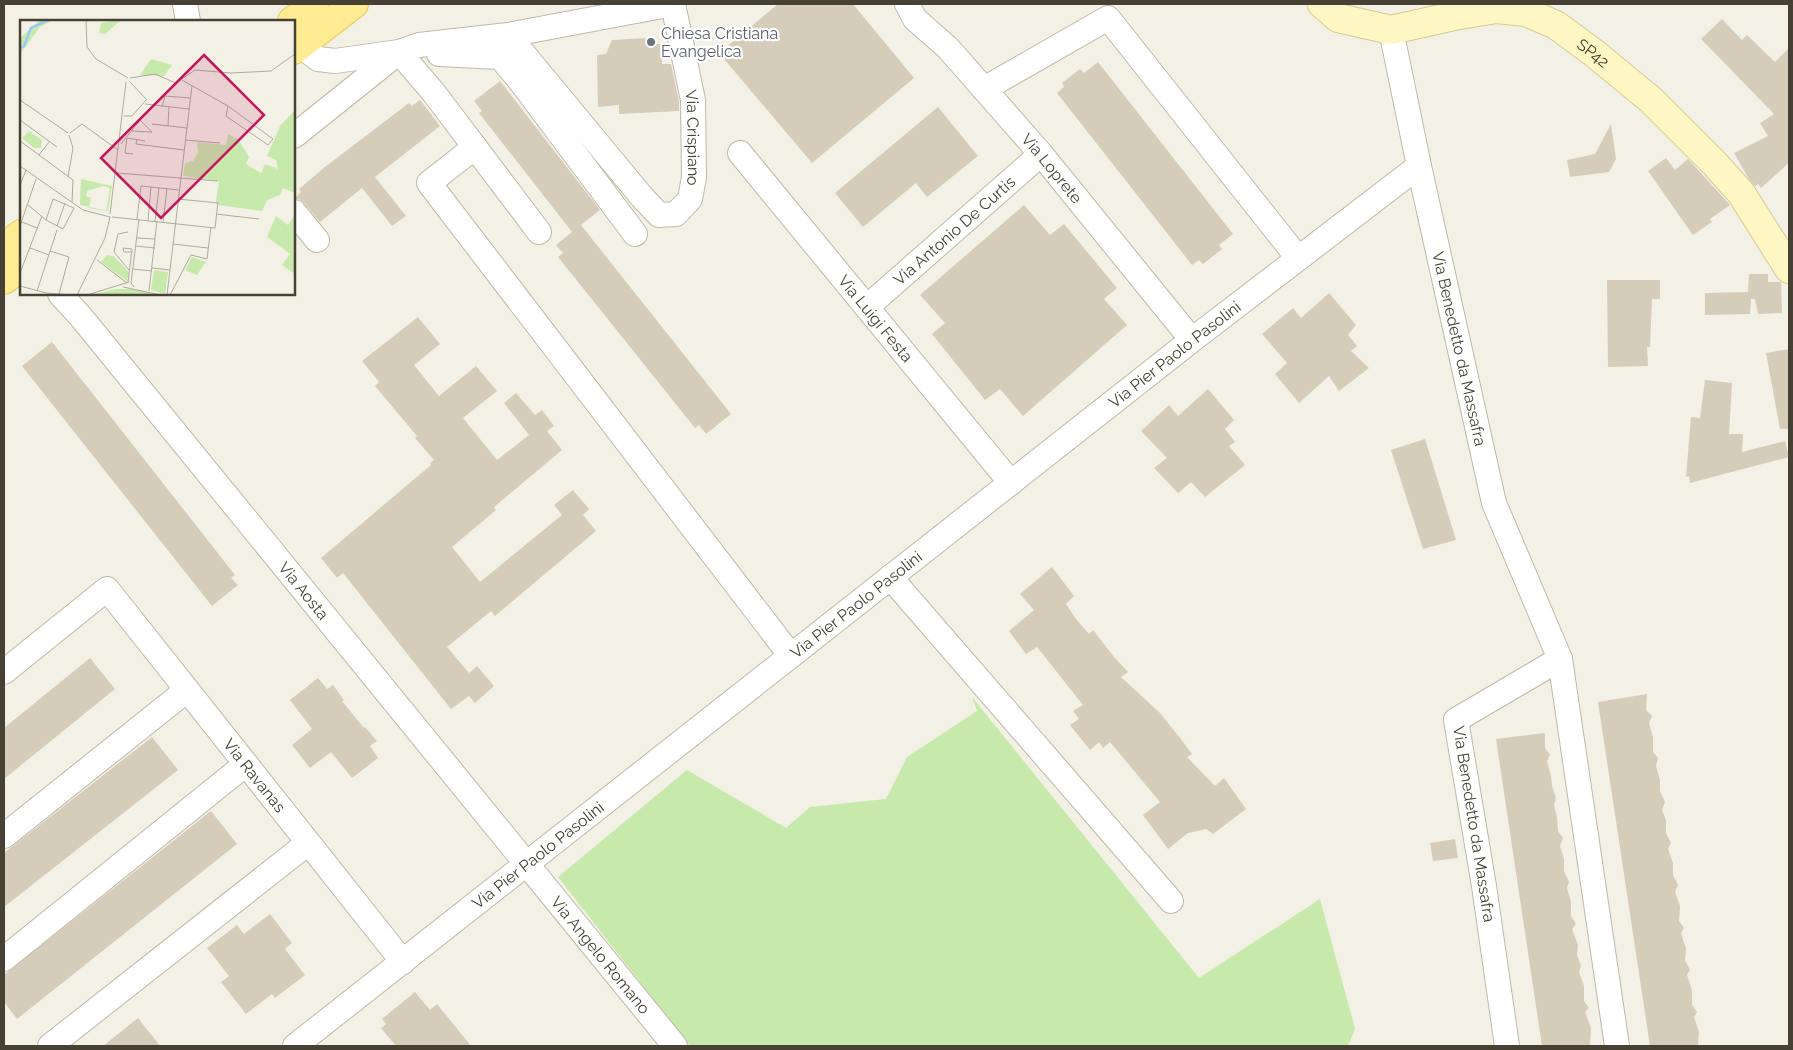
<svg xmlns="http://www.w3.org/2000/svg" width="1793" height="1050" font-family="Raleway,sans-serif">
  <rect width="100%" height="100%" fill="#f3f0e5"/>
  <!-- green -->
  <polygon fill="#c7e9ac" points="972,697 1199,978 1320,899 1355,1029 1348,1046 690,1046 558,877 687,770 786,828 810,807 886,799 907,757 977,711"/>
  <!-- building -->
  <g fill="#d5cdba">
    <polygon points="778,4 853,4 914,78 812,163 719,53"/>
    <polygon points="1722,19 1742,40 1747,35 1775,62 1789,48 1789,163 1761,188 1758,184 1755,186 1749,179 1734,153 1768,136 1760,123 1774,114 1701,39"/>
    <polygon points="646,38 646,45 661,44 662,64 671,64 679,102 679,111 619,114 619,105 598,107 597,55 606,54 612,40"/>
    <polygon points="1098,62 1233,234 1219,245 1222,249 1203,264 1199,260 1192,265 1057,93 1064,87 1062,83 1080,69 1084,73"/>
    <polygon points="500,81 600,210 581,225 731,414 706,434 699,425 695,428 558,257 563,253 556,245 572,232 479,113 482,111 474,101"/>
    <polygon points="420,100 440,126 375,177 406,216 392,226 362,188 320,222 304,203 299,199 294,199 301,192 299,189 325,167 409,103 412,106"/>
    <polygon points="938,107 978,156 927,197 916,183 863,227 835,193"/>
    <polygon points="1611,124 1616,159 1609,172 1570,177 1567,160 1595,154"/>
    <polygon points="1666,158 1675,170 1688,159 1730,205 1710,219 1712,222 1693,235 1648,171"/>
    <polygon points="1024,205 1050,235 1064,224 1117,288 1104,299 1127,325 1023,416 1000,389 985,400 932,334 945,323 920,295"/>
    <polygon points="1749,274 1768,274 1768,282 1781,282 1782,313 1758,314 1755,299 1751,299 1750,314 1705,315 1705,293 1748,292"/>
    <polygon points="1607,280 1660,280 1660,299 1652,299 1650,347 1647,347 1648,366 1608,367"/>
    <polygon points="1329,293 1356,325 1348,335 1357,346 1351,351 1369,368 1339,391 1329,376 1299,403 1275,374 1287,363 1262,334 1293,308 1301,318"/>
    <polygon points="418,317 440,344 414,365 439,396 476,366 497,391 463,418 497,460 529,435 504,403 516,393 535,415 542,410 554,426 547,431 562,450 494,507 496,510 452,547 480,582 562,515 554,505 573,490 589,509 583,515 596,531 495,616 491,611 447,647 469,673 477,666 494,686 475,703 469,696 451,709 343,573 337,578 321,558 431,465 430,463 434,460 415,438 417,436 375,386 379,382 362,361"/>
    <polygon points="52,342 235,575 231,578 238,585 212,606 22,366"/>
    <polygon points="1789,349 1789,429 1780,429 1766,353"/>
    <polygon points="1705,380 1732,383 1729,434 1743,434 1742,452 1785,441 1789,457 1690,483 1689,476 1686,477 1691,417 1700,418"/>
    <polygon points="1208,389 1234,420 1225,429 1235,442 1229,446 1245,465 1205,497 1191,482 1178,493 1154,468 1167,458 1141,431 1169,405 1178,416"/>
    <polygon points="1425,439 1456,540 1423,549 1391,450"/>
    <polygon points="1052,567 1074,596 1066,604 1076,619 1089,634 1093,630 1114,657 1128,672 1121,677 1160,713 1180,738 1192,754 1187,757 1215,786 1224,778 1246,809 1213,834 1206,829 1188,833 1168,849 1143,815 1160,802 1110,742 1103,748 1099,742 1090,750 1070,725 1079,719 1073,711 1083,705 1037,647 1026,654 1009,631 1034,610 1020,594"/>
    <polygon points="90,658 115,689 4,779 4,728"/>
    <polygon points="318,678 327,689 333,685 344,700 342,701 364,728 365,727 377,741 370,746 378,758 352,778 331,752 310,768 292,745 312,729 290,700"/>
    <polygon points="1647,694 1646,710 1652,716 1649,723 1653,737 1653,752 1658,758 1656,766 1660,780 1660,791 1665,802 1662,810 1666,820 1666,833 1671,843 1668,849 1673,863 1673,875 1678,885 1675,892 1680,906 1679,921 1684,928 1681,933 1686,949 1685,960 1690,970 1687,975 1692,990 1692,1005 1697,1012 1694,1017 1699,1032 1698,1046 1650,1046 1598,702"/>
    <polygon points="1545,733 1545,748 1550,755 1547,761 1551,776 1552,786 1556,798 1554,805 1557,817 1558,831 1563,838 1560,846 1564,859 1564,871 1569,882 1567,888 1571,902 1571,916 1576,924 1572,929 1578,945 1577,955 1581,966 1579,972 1584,986 1584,1001 1589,1008 1585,1012 1591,1028 1590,1046 1542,1046 1496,739"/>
    <polygon points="152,737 178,770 4,907 4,853"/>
    <polygon points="211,811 237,844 17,1019 4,1002 4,975"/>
    <polygon points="1455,839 1458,858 1433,861 1430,843"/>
    <polygon points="270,914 292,943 285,949 305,975 275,998 272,994 246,1014 221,982 229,976 207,948 237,925 244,934"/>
    <polygon points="415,992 430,1010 437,1004 471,1046 396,1046 381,1028 386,1024 382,1019"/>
    <polygon points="138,1018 160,1046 103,1046"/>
  </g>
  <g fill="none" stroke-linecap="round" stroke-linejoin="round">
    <defs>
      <g id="street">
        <polyline points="185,4 188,21"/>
        <path id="s1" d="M 907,4 L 915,19 L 948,48 L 1041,154 L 1192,340"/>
        <path id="s2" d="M 1391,30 L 1419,166 L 1494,503 L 1560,659 L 1617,1046"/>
        <path id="s3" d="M 300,45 L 318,59 L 335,61 L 399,52 L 419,45 L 508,35 L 673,4 L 693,100 L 694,177 L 690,199 L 676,214 L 659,215 L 642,197 L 508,35"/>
        <polyline points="439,54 500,57 521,82 635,234"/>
        <polyline points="984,89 1108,18 1298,258"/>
        <polyline points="294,136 399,52 434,93 539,232"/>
        <polyline points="475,147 429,183 791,656"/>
        <path id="s4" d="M 740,153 L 1011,483"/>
        <polyline points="294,212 317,240"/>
        <path id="s5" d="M 60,294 L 81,317 L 675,1046"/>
        <path id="s6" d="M 867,307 L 1041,154"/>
        <polyline points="890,577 1171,901"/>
        <path id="s7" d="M 4,672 L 107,589 L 403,962"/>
        <polyline points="4,836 187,690"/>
        <polyline points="4,959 246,764"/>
        <polyline points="50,1046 308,843"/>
        <path id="s8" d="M 295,1046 L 1192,340 L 1419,166"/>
        <polyline points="1507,1046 1484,886 1456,720 1560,659"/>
      </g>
      <g id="secondary">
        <path id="s9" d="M 1322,4 L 1338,18 L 1391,30 L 1454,16 L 1496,9 L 1526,12 L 1556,25 L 1594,53 L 1651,100 L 1715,164 L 1741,193 L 1789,269"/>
      </g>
      <g id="primary">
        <polyline points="292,21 314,4"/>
        <polyline points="294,50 354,4"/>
        <polyline points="4,248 21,234"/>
        <polyline points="4,280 21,267"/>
      </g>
    </defs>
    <!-- street casing -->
    <use href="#street" stroke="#bfb9a7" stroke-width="26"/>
    <!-- secondary casing -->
    <use href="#secondary" stroke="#d5ca93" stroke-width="30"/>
    <!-- primary casing -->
    <use href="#primary" stroke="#e8cd5e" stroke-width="30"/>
    <!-- street -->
    <use href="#street" stroke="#fff" stroke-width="24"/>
    <!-- secondary -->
    <use href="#secondary" stroke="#fff7c3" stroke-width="28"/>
    <!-- primary -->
    <use href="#primary" stroke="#ffeb92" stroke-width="28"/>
  </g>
  <!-- markers -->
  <circle fill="#6b7280" stroke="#fff" stroke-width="2" cx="651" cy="42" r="5"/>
  <g text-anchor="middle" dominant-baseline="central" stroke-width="4.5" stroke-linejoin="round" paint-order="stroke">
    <!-- worship labels -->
    <g font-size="16" fill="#5b616d" stroke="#fff" text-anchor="start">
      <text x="661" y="33">Chiesa Cristiana<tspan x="661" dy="18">Evangelica</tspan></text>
    </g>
    <!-- street labels -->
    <g font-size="16" fill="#464134" stroke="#fff">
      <text stroke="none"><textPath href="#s9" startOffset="292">SP42</textPath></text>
      <text stroke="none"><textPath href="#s3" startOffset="519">Via Crispiano</textPath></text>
      <text stroke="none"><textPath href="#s1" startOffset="220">Via Loprete</textPath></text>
      <text stroke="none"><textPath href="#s6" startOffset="116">Via Antonio De Curtis</textPath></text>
      <text stroke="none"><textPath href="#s4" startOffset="214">Via Luigi Festa</textPath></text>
      <text stroke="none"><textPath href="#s2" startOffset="326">Via Benedetto da Massafra</textPath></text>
      <text stroke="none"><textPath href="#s8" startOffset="1119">Via Pier Paolo Pasolini</textPath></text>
      <text stroke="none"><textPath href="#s5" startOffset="384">Via Aosta</textPath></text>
      <text stroke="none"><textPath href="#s8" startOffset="714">Via Pier Paolo Pasolini</textPath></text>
      <text stroke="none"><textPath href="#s7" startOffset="370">Via Ravanas</textPath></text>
      <text transform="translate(1474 824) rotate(81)">Via Benedetto da Massafra</text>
      <text stroke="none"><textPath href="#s8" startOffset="309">Via Pier Paolo Pasolini</textPath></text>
      <text stroke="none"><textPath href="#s5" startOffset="854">Via Angelo Romano</textPath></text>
    </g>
  </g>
  <!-- overview -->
  <g transform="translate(20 20)">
    <rect width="275" height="275" fill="#f3f0e5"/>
    <path d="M 20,0 L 33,0 L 20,7 L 0,34 L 0,18 ZM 101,0 L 85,14 L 79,13 L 81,3 ZM 131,39 L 152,45 L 144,56 L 120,55 ZM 275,90 L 275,173 L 263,168 L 260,175 L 247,180 L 242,191 L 199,185 L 196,181 L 199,161 L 163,156 L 165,143 L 173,141 L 178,133 L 177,122 L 206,125 L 208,114 L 218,119 L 229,137 L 226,144 L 241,153 L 245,144 L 258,149 L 256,140 L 247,136 L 260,106 ZM 9,111 L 22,120 L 21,128 L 14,128 L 2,118 ZM 61,159 L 92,166 L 88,191 L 60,185 ZM 83,166 L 90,168 L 86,191 L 69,188 L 71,178 L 66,176 L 67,171 ZM 275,194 L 275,254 L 262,245 L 270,234 L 247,217 L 256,196 L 268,205 ZM 87,235 L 93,236 L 109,252 L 107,261 L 81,242 ZM 172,237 L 188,243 L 185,243 L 177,255 L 165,250 ZM 134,250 L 148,252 L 145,274 L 131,270 ZM 96,269 L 115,269 L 138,275 L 70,275 Z" fill="#c7e9ac" fill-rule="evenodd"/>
    <path fill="none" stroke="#9ec8f3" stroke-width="2.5" d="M 0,28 L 4,26 L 11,8 L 28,0"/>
    <path fill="none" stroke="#aeaa9e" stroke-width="1" d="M 66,0 L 67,27 L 76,39 L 108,58M 110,58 L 135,54 L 156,63 L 175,50 L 211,53 L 251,51 L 275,34M 162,60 L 208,86 L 253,119 L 248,125 L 206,96 L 208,86M 110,62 L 127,80M 0,80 L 48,113M 125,84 L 169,89M 142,87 L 145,76 L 170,78M 104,96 L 112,96 L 127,79M 0,100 L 37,127M 132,104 L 167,108M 148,106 L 149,87M 50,113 L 62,104 L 98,130M 117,119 L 116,124 L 164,130M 165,120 L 200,123M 0,121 L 53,160 L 52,182M 101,124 L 120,100 L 132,112 L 112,111M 113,134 L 105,133 L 107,118 L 125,121M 19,135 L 29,122M 0,146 L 63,190 L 90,197M 97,153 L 198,161M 48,157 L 53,128 L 49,115M 0,165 L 6,150M 158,179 L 198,183M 8,185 L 26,200 L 43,209 L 54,188 L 33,179 L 26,200M 90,194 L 106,62M 196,194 L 239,199M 92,197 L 195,208 L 198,182M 117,199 L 121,166 L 159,170M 128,200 L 131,167M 135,201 L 139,168M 2,202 L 17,208M 143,202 L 147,169M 0,206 L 16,159M 37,206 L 45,183M 108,212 L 98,214 L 94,232 L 109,250M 117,218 L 135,219M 153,224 L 188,228M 116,226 L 135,228M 10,228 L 29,235M 30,231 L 49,237 L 39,274M 77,240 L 107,263M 132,248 L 150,250M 113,249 L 132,251M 0,253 L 22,196M 108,262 L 111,238 L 111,236 L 112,232 L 112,229 L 103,228 L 104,232 L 112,232M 0,266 L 26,273 L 50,275M 103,267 L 141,275M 114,267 L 111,263 L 119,199M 17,271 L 37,210M 129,271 L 137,201M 57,275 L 85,218 L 90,197M 67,275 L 109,262M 147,275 L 172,66M 150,275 L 171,235 L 187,239 L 191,207"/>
    <path fill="#c2185b" fill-opacity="0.15" stroke="#c2185b" stroke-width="2.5" d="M 184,35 L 244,95 L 141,198 L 81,138 Z"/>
    <rect width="275" height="275" fill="none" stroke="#464134" stroke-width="2.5"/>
  </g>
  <!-- border -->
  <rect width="1793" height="1050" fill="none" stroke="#464134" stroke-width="10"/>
</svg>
